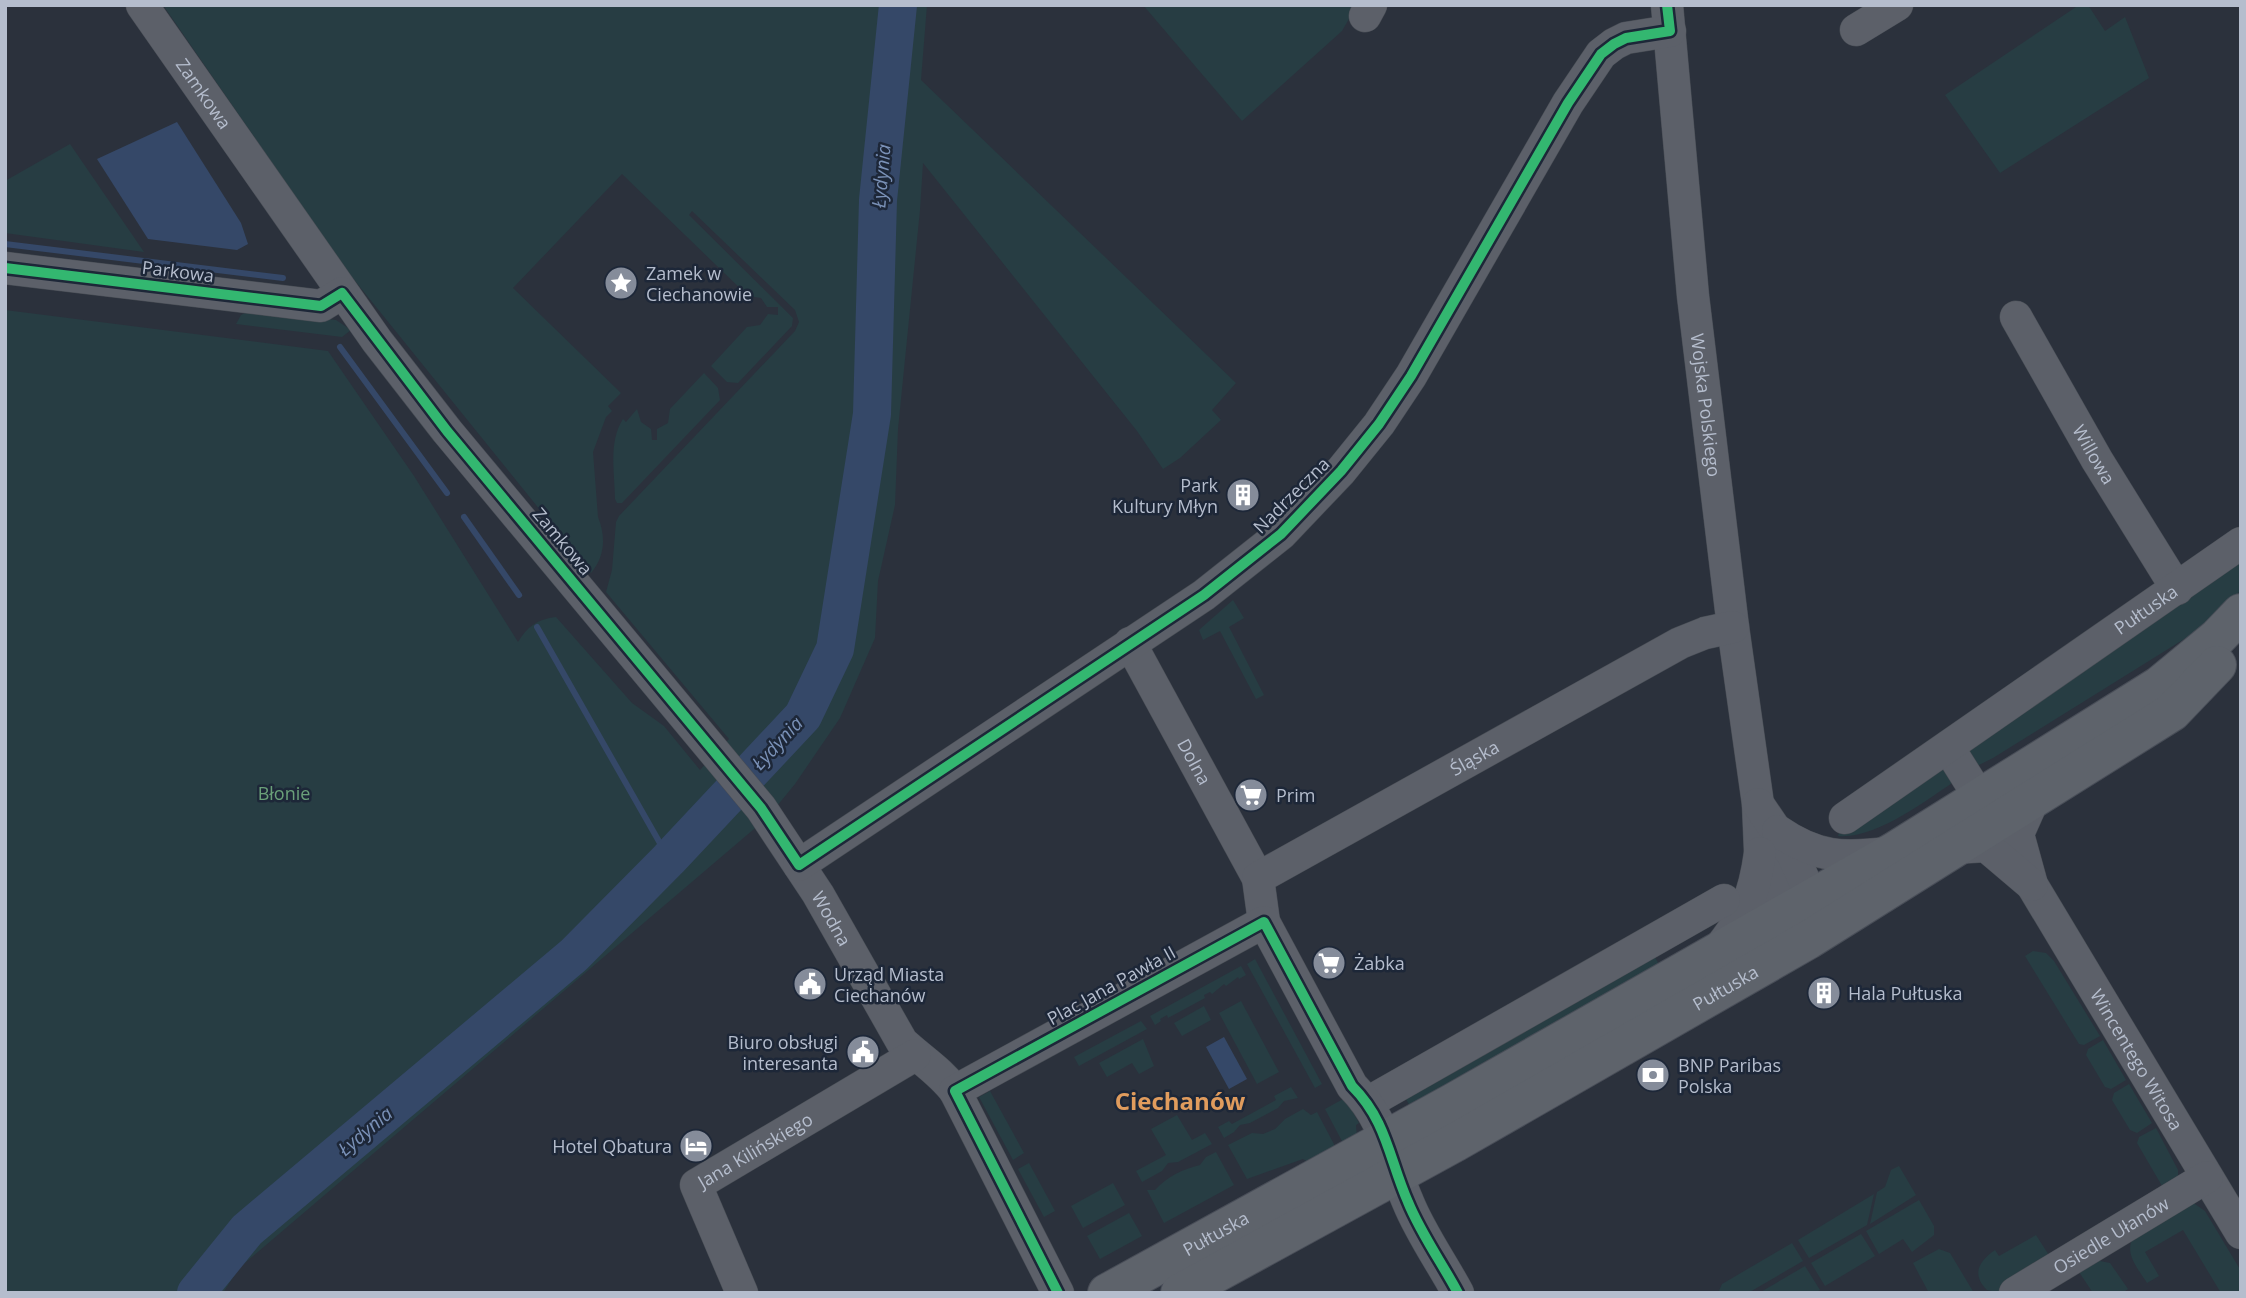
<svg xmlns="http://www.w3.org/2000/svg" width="2246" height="1298" font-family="'Open Sans',sans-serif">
  <rect width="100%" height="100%" fill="#2b313c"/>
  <!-- green -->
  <g fill="#273d43">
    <path d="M 163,5 L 927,5 L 921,80 L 1236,383 L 1212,410 L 1221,420 L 1180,458 L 1163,469 L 1137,431 L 923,163 L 920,210 L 898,429 L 895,505 L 878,581 L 875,638 L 840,718 L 795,784 L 768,817 L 239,1268 L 223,1293 L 5,1293 L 5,310 L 328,351 L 414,476 L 518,642 C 527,627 537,619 556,617 L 632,703 L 664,726 L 700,770 L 729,739 L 606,592 L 612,570 L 616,522 L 619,516 L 795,331 L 799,322 L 795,310 L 692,211 L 689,215 L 793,318 L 792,326 L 738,383 L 727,382 L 711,366 L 747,327 L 760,325 L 768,314 L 778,315 L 778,307 L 767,307 L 761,298 L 748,296 L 622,174 L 513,288 L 621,393 L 608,406 L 612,411 L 606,417 L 593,452 L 598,517 C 606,537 605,556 591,573 L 343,266 Z"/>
    <polygon points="1143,5 1357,5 1342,31 1242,121"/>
    <polygon points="2079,5 2088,5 2105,31 2125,17 2149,78 2000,173 1945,95"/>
    <polygon points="70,144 144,252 5,233 5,181"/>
    <polygon points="251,310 336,320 351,330 342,337 236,324 241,315"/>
    <path d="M 704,373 L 718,388 L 720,400 L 622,503 L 617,503 L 615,499 C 615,473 608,442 623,419 L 626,422 L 637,409 L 641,422 L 651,429 L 652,440 L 657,440 L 657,429 L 668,423 L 670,409 Z"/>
    <polygon points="2241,554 2241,590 2220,612 2189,636 1993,758 1975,767 1968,749"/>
    <polygon points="1233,600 1244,618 1229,627 1264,695 1256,699 1220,631 1203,640 1199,630"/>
    <path d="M 1941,765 L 1958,779 C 1928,799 1875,840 1838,836 L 1840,830 Z"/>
    <polygon points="1650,949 1660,966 1411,1108 1402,1092"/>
    <polygon points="2033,951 2046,953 2054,961 2100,1036 2084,1045 2079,1044 2025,956"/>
    <polygon points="1255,959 1322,1084 1315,1088 1247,964"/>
    <polygon points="1241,966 1246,975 1239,979 1238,977 1226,986 1224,984 1212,994 1210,992 1204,995 1205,998 1168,1018 1167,1015 1160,1019 1161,1021 1155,1025 1150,1016"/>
    <polygon points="1241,1001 1279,1072 1257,1084 1219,1013"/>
    <polygon points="1204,1006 1211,1020 1182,1036 1174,1023"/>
    <polygon points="1141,1021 1147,1029 1079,1066 1074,1057"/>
    <polygon points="1143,1039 1154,1066 1139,1074 1132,1063 1107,1077 1099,1063"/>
    <polygon points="2103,1040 2126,1080 2111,1089 2105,1087 2086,1055 2088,1049"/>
    <polygon points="2129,1084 2152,1123 2137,1133 2130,1130 2112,1100 2114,1093"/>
    <polygon points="1291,1087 1298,1098 1284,1101 1278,1108 1250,1123 1240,1125 1234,1132 1224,1138 1218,1127 1229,1121 1232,1124 1276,1100 1274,1096"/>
    <polygon points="990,1091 1024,1153 1013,1160 979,1097"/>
    <polygon points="1345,1098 1359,1123 1356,1125 1357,1137 1344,1145 1325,1109"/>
    <polygon points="1303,1109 1311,1115 1317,1112 1336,1148 1308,1162 1303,1159 1247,1179 1228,1145 1252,1133 1263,1134 1275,1129 1285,1119"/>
    <polygon points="1177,1115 1192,1140 1205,1133 1212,1144 1178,1162 1168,1163 1162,1171 1142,1182 1136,1171 1166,1155 1151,1129"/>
    <polygon points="2156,1128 2178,1170 2178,1177 2165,1191 2137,1143 2139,1137"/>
    <path d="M 1216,1152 L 1234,1185 L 1164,1223 L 1147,1190 L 1155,1190 C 1168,1176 1183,1169 1200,1165 L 1206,1157 Z"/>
    <polygon points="1029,1163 1055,1211 1044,1217 1018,1169"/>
    <polygon points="1899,1166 1916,1195 1870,1224 1877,1192 1885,1187 1891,1170"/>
    <polygon points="1113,1183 1125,1205 1083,1228 1071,1206"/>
    <polygon points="1874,1194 1867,1225 1809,1258 1798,1240"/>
    <polygon points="1919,1200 1934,1226 1934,1235 1912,1252 1903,1239 1879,1254 1866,1231"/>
    <path d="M 2192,1202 L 2205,1211 L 2241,1271 L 2241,1293 L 2221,1293 L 2183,1230 L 2145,1252 L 2159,1276 L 2147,1283 C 2139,1270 2125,1255 2132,1240 Z"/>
    <polygon points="1129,1213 1142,1236 1100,1259 1087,1236"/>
    <polygon points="1861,1234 1875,1256 1825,1286 1811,1263"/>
    <path d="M 2036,1235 L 2054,1263 L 2001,1293 L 1987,1290 C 1971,1274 1979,1261 1995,1250 L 1999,1256 Z"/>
    <polygon points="1792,1243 1803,1261 1748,1293 1718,1293 1722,1284"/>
    <polygon points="1939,1249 1950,1253 1974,1293 1929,1293 1913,1263"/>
    <polygon points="2095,1260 2110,1263 2128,1289 2122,1293 2093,1293 2077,1269"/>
    <polygon points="1805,1266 1820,1290 1815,1293 1759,1293"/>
  </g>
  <!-- water -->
  <g fill="#354868">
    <polygon points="177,122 241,223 248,244 237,250 148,239 97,159"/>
    <polygon points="1224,1037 1247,1079 1229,1089 1206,1047"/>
  </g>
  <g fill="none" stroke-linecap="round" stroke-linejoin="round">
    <!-- stream -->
    <g stroke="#354868" stroke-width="6">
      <polyline points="5,244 283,278"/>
      <polyline points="340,347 447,493"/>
      <polyline points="464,517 519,595"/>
      <polyline points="537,627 669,859"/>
    </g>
    <!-- river -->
    <polyline stroke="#354868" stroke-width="38" points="196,1293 247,1230 574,955 669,859 803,716 835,649 872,414 878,200 898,5"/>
    <defs>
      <g id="minor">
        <path id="s1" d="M 142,5 L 377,341 L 447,431 L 761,808 L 818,894 L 902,1042 C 920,1059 940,1071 955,1091"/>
        <path id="s2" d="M 1667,5 L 1693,296 L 1733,627 L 1758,804 L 1760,851 L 1774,890 L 1801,929"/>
        <polyline points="1365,16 1371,5"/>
        <polyline points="1856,30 1897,5"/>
        <polyline points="5,268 321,306 342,293"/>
        <path id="s3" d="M 2016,317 L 2097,460 L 2177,589"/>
        <path id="s4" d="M 1130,643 L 1258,878"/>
        <polyline points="1948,747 1980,798"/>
        <path id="s5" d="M 2034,798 L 2018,834 L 2032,885 L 2241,1233"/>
        <polyline points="1758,804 1794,857 1821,919"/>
        <path id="s6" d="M 1845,818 L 2241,543"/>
        <path d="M 1778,831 C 1817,858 1843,858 1888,853"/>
        <polyline points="1955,848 1986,846 2032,885"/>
        <polyline points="799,865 1204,595 1281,534 1341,471 1379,424 1411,376 1568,103 1601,54 1614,44 1626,38 1670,31"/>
        <path id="s7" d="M 1264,922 L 1258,878 L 1680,643 L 1705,633 L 1733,627"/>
        <path d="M 1717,951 C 1745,916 1754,897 1760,853"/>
        <polyline points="1369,1102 1724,900"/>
        <path id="s8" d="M 742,1293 L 696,1185 L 915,1055"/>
        <path d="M 1058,1293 L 955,1091 L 1264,922 L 1352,1086 C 1387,1121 1389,1159 1408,1202 C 1421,1234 1442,1263 1458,1293"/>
        <path id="s9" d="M 2015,1293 L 2207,1177"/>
      </g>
      <g id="major">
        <path id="s10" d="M 1107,1293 L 1454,1102 L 1893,852 L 2160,685 L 2217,638 L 2241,613"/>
        <path id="s11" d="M 1180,1293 L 1456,1142 L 1808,940 L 2172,712 L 2217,665"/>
      </g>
    </defs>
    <!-- minor casing -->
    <use href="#minor" stroke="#474c54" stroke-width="33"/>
    <!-- major casing -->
    <use href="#major" stroke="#494e58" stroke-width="40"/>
    <!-- minor -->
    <use href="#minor" stroke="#5c6069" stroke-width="32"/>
    <!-- major -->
    <use href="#major" stroke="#5e636b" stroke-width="38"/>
    <defs>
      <g id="cycleway">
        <polyline points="5,268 321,306 342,293 447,431 761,808 799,865 1204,595 1281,534 1341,471 1379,424 1411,376 1568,103 1601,54 1614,44 1626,38 1670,31 1667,5"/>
        <path d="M 1058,1293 L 955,1091 L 1264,922 L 1352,1086 C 1387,1121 1389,1159 1408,1202 C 1421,1234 1442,1263 1458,1293"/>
      </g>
    </defs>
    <!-- cycleway casing -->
    <use href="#cycleway" stroke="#1d2738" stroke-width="15"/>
    <!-- cycleway -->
    <use href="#cycleway" stroke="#33b770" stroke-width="10"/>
  </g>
  <!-- icons -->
  <defs>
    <symbol id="sight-disc" viewBox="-11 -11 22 22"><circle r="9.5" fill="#858c9a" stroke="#1d2738"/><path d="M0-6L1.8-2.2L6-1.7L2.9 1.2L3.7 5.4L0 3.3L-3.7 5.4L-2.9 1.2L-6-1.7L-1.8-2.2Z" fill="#fff"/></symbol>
    <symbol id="building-disc" viewBox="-11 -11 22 22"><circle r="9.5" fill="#858c9a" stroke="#1d2738"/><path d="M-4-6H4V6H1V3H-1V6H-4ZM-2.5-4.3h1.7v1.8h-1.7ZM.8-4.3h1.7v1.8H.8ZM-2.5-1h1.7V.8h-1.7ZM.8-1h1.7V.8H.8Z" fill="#fff"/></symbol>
    <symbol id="supermarket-disc" viewBox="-11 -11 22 22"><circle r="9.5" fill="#858c9a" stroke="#1d2738"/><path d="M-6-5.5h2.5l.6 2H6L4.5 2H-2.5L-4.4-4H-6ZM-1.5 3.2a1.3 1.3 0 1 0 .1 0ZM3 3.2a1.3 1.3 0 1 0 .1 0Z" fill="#fff"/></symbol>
    <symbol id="civic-disc" viewBox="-11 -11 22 22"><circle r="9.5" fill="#858c9a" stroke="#1d2738"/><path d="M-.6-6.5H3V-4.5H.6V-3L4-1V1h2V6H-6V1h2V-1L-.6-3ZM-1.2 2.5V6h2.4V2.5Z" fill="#fff"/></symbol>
    <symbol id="bank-disc" viewBox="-11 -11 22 22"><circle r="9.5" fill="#858c9a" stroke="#1d2738"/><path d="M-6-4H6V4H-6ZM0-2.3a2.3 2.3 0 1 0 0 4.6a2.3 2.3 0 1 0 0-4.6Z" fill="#fff"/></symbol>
    <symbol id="hotel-disc" viewBox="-11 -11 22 22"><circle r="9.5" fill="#858c9a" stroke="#1d2738"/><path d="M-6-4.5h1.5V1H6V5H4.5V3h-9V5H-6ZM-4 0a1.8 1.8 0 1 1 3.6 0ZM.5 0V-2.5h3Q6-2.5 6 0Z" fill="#fff"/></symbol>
  </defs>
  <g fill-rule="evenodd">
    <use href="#sight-disc" x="602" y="264" width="38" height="38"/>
    <use href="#building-disc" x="1224" y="476" width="38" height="38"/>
    <use href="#supermarket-disc" x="1232" y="776" width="38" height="38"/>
    <use href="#supermarket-disc" x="1310" y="944" width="38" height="38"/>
    <use href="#civic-disc" x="791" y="965" width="38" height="38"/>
    <use href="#building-disc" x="1805" y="974" width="38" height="38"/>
    <use href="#civic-disc" x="844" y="1033" width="38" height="38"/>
    <use href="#bank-disc" x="1634" y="1056" width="38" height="38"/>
    <use href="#hotel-disc" x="677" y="1127" width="38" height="38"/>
  </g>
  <g text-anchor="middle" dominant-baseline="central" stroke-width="5" stroke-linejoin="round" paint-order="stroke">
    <!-- street labels -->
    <g font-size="18" fill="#b5bdcd" stroke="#1d2738">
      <text stroke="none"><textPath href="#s1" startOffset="108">Zamkowa</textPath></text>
      <text transform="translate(178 271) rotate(7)">Parkowa</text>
      <text stroke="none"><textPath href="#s2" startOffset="402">Wojska Polskiego</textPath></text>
      <text stroke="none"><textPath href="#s3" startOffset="158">Willowa</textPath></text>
      <text transform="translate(1291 495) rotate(-45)">Nadrzeczna</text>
      <text transform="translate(563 541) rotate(50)">Zamkowa</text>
      <text stroke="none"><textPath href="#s6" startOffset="366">Pułtuska</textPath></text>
      <text stroke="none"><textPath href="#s7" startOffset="292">Śląska</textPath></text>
      <text stroke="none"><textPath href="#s4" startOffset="135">Dolna</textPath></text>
      <text stroke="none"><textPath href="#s1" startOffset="1146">Wodna</textPath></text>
      <text transform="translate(1111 985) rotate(-29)">Plac Jana Pawła II</text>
      <text stroke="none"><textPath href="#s11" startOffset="625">Pułtuska</textPath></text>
      <text stroke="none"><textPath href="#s5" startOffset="296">Wincentego Witosa</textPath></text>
      <text stroke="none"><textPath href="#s8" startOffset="186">Jana Kilińskiego</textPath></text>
      <text stroke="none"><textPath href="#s10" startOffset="124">Pułtuska</textPath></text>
      <text stroke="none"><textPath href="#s9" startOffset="112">Osiedle Ułanów</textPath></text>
    </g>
    <!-- poi labels -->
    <g font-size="18" fill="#b5bdcd" stroke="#1d2738" text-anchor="start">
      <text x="646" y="273">Zamek w<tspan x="646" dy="21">Ciechanowie</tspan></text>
      <text x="1218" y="485" text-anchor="end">Park<tspan x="1218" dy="21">Kultury Młyn</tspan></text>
      <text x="1276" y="795">Prim</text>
      <text x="1354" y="963">Żabka</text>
      <text x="834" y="974">Urząd Miasta<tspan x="834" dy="21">Ciechanów</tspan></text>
      <text x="1848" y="993">Hala Pułtuska</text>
      <text x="838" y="1042" text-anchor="end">Biuro obsługi<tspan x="838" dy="21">interesanta</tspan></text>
      <text x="1678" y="1065">BNP Paribas<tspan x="1678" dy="21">Polska</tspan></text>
      <text x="672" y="1146" text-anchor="end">Hotel Qbatura</text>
    </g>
    <!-- park labels -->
    <g font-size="18" fill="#6aa079" stroke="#1d2738">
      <text x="284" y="793">Błonie</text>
    </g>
    <!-- water labels -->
    <g font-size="19" font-style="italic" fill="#7a91b7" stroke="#1d2738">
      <text transform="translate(881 176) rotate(-85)">Łydynia</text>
      <text transform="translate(777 743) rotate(-47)">Łydynia</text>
      <text transform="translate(365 1131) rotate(-40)">Łydynia</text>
    </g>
    <!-- district labels -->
    <g font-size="24" font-weight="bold" fill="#e09c5d" stroke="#1d2738">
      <text x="1180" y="1100">Ciechanów</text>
    </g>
  </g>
  <!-- border -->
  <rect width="2246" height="1298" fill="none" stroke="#b5bdcd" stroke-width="14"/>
</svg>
